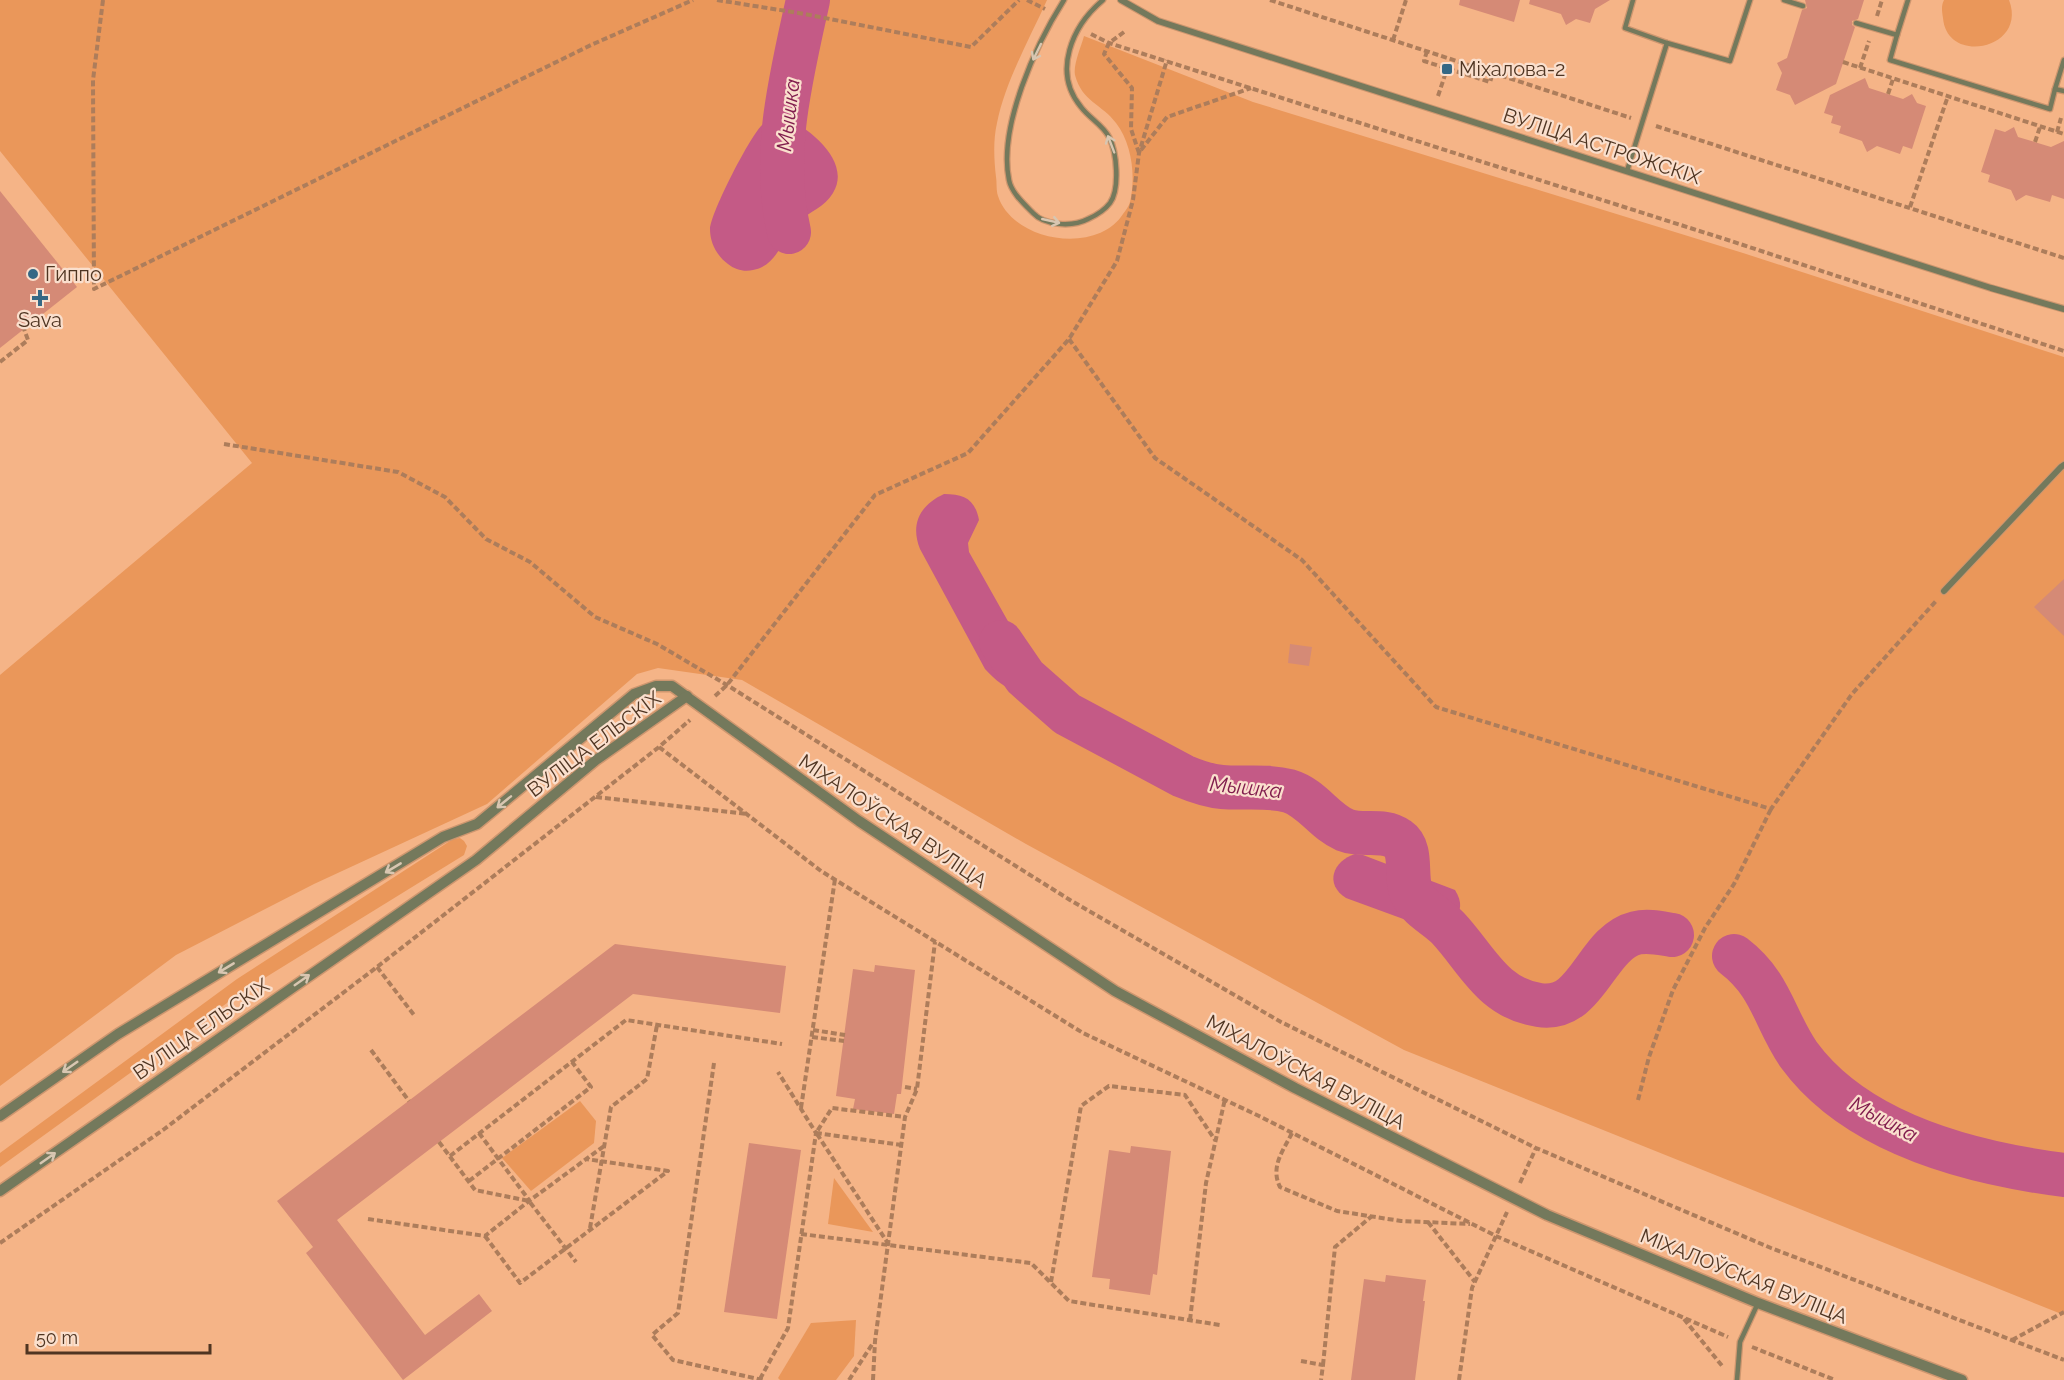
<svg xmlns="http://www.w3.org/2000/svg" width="2064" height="1380" font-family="Raleway,sans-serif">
  <rect width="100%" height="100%" fill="#f5b487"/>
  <!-- green -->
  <g fill="#ea975a">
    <path d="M 0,0 L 1047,0 C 1030,38 1005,82 997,123 C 993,140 994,160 996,177 C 997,183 996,190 998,196 C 1013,242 1097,255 1123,214 C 1126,210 1129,206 1130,202 C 1136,176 1132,144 1116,123 C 1102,104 1082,102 1075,75 C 1073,65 1081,47 1084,36 L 1253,102 L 1743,253 L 2064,357 L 2064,1315 L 1404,1050 L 1026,844 L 742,680 L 658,668 L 637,674 L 487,804 L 314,884 L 176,955 L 0,1086 L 0,675 L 252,463 L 0,151 Z"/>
    <path d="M 1944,0 L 2009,0 C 2028,49 1947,66 1943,18 C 1942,11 1941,6 1944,0 Z"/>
    <polygon points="460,838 464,841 467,846 464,855 245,990 0,1167 0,1153 237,979 453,839"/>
    <polygon points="580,1101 596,1121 594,1143 531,1191 502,1158"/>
    <polygon points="834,1178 873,1232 828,1224"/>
    <polygon points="856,1320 854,1356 836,1380 780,1380 778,1378 811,1323"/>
  </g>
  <!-- water -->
  <g fill="#c45a86">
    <path d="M 785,118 C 810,128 852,162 833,193 C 825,207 809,212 798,222 C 781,238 779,265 753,270 C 745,272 735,270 728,264 C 717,256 710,243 710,229 C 711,212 751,134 763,124 C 770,119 778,118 785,118 Z"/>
    <path d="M 944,494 C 964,494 975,499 979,520 L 968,543 L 969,552 L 1040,678 C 1042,686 1039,689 1033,693 C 1012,694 999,684 985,669 L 920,549 C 910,524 920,505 944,494 Z"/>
    <path d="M 1355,854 L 1363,855 L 1455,890 C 1473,919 1440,928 1417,924 L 1346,898 C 1324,884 1333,861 1355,854 Z"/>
  </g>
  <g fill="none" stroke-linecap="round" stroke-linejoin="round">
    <!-- river -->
    <g stroke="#c45a86" stroke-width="44">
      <path d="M 789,232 C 771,153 791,78 808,0"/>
      <path d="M 1001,642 L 1025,677 L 1067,714 L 1183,776 C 1195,781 1208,786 1222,787 C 1244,789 1267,785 1289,791 C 1312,798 1324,821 1345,830 C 1362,837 1383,828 1398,839 C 1414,850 1404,877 1412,894 C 1420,909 1436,916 1448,928 C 1477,959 1492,998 1539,1005 C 1588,1013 1595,943 1636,933 C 1648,930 1660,933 1672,935"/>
      <path d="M 1734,956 C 1772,985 1774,1019 1799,1055 C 1857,1134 1971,1163 2064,1175"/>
    </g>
  </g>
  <!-- building -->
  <g fill="#d58a76">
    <polygon points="1460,0 1520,0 1514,22 1459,5"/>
    <polygon points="1530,0 1610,0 1595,9 1590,23 1576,19 1566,25 1561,14 1529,4"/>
    <polygon points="1805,0 1864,0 1858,19 1852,21 1852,25 1855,27 1836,84 1795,105 1790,95 1776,90 1782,73 1777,63 1787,58 1802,10 1807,8"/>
    <polygon points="1865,78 1869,88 1903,99 1912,94 1917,103 1926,106 1912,149 1903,146 1900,154 1877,146 1867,152 1862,141 1839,133 1841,126 1831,123 1833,116 1824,113 1830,95"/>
    <polygon points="2014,127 2018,137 2051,147 2064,141 2064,199 2052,195 2050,202 2026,195 2016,201 2011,190 1988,182 1990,175 1981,172 1995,129 2005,132"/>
    <polygon points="0,191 77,287 0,348"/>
    <polygon points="2064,579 2064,636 2034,607"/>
    <polygon points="1290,644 1312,647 1309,666 1288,663"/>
    <polygon points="615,944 786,966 780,1013 633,994 337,1220 425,1335 479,1294 492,1311 403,1380 306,1253 313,1247 277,1201"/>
    <polygon points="875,965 915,970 901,1094 897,1094 894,1114 853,1109 855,1099 836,1096 853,969 874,972"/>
    <polygon points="749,1143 801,1150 777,1319 724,1312"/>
    <polygon points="1131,1146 1171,1151 1157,1275 1153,1274 1150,1295 1109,1289 1110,1279 1092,1277 1109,1150 1130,1153"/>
    <polygon points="1386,1275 1426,1280 1423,1301 1425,1301 1415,1380 1351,1380 1364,1279 1385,1282"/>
  </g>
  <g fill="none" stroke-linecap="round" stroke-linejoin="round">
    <defs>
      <g id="service">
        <path d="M 1064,0 C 1036,44 998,127 1009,180 C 1011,192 1024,204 1033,213 C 1045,226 1073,227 1088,219 C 1097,215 1104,211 1110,203 C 1120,189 1117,152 1109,137 C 1103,125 1089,118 1081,107 C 1052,72 1072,26 1103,0"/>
        <polyline points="1633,0 1625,28 1667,43 1730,61 1750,0"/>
        <polyline points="1784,0 1803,6"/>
        <polyline points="1856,23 1897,35 1908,0"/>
        <polyline points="1897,35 1890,60 2050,109 2055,89 2064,91"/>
        <polyline points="2055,89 2064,60"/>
        <polyline points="1627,171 1667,43"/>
        <polyline points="1737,1380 1740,1342 1758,1303"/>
      </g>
      <g id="minor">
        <polyline points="1121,0 1158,21 1991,288 2064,309"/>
        <polyline points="1944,591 2061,467 2064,465"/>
      </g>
      <g id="tertiary">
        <polyline points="0,1116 118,1034 443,837 477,824 634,694 656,686 672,686 859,821 1115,991 1295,1088 1547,1215 1758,1303 1962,1380"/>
        <polyline points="0,1191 476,860 596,760 687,696"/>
      </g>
    </defs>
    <!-- service casing -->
    <use href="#service" stroke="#cd966f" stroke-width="7"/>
    <!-- minor casing -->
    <use href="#minor" stroke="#cd966f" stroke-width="8"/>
    <!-- tertiary casing -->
    <use href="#tertiary" stroke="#cd966f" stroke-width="13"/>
    <!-- path -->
    <g stroke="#ad7d5b" stroke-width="4" stroke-dasharray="6 3" stroke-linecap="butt">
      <polyline points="103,0 93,80 94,289 591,45 693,0"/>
      <polyline points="717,0 805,14 971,47 1019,0"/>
      <polyline points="1027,0 1045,9"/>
      <polyline points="1270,0 1631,118"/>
      <polyline points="1877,16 1882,0"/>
      <polyline points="1124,32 1109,43 1104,54 1132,88 1131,129 1139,153"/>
      <polyline points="1091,34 1109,43 1731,241 2064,351"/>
      <polyline points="1393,40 1406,0"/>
      <polyline points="1427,51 1424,61 1490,82 1493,73"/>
      <polyline points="1843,62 2064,134"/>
      <polyline points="1860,68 1869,41"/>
      <polyline points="1888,94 1893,79"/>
      <polyline points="1438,96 1447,69"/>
      <polyline points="1656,126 2064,258"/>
      <polyline points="2057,132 2061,118"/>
      <polyline points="2035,142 2040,127"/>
      <polyline points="1141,150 1167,117 1251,88"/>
      <polyline points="1910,207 1948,96"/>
      <polyline points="1069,339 1155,458 1302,560 1436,707 1771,809 1852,694 1936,601"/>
      <polyline points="0,362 28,340 24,329"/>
      <polyline points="224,444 398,472 445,497 486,539 530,562 595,617 657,644 727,685 1070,900 1281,1022 1536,1148 1771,1248 2064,1360"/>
      <polyline points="715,696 727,685 875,495 968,453 1069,339 1117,261 1133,200 1139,153 1167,60"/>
      <polyline points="659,747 821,871 1083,1033 1259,1116 1496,1236 1728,1337"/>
      <polyline points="596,797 747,814"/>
      <polyline points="377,967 414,1015"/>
      <polyline points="813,1030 845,1035"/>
      <polyline points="812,1037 844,1041"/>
      <polyline points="371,1050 409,1101"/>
      <polyline points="714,1063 678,1313 652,1335 673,1360 763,1380"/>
      <polyline points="905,1087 917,1089"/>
      <polyline points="1638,1100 1649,1057 1673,990 1705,928 1734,884 1771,809"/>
      <polyline points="801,1108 835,879"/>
      <polyline points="479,1133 529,1200"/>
      <path d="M 1292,1133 C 1283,1151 1270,1167 1280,1187 L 1337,1211 L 1401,1221 L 1470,1224"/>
      <polyline points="817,1134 889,1245"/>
      <polyline points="439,1142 475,1190 529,1201 576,1262"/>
      <polyline points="902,1145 816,1133 832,1108 905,1117"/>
      <polyline points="450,1156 626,1020 782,1044"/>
      <polyline points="469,1181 591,1087 572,1062"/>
      <polyline points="1520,1183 1536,1148"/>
      <polyline points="368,1219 485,1236 529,1201 604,1146"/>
      <polyline points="1428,1222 1475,1282"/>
      <polyline points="590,1228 611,1107 647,1079 657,1025"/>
      <polyline points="801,1234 1031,1263 1069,1301 1220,1325"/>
      <polyline points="485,1236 520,1283 668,1171 586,1159"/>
      <polyline points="0,1243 163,1130 377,967 659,747 690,720"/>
      <polyline points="1051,1282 1081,1106 1109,1086 1185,1095 1215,1140"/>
      <polyline points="1684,1319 1723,1367"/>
      <polyline points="1190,1320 1206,1183 1225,1099"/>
      <polyline points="2012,1340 2064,1312"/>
      <polyline points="1752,1347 1835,1380"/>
      <polyline points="1301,1361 1323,1365 1321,1380"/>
      <polyline points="1323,1365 1335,1247 1372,1216"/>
      <polyline points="760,1379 788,1328 816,1133 778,1072"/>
      <polyline points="849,1380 873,1343"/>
      <polyline points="873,1380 875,1341 905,1117 917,1089 935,942"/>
      <polyline points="1459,1380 1472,1288 1507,1212"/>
    </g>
    <!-- service -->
    <use href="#service" stroke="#74795c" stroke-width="4.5"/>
    <!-- minor -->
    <use href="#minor" stroke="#74795c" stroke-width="6"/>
    <!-- tertiary -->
    <use href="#tertiary" stroke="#74795c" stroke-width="10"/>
  </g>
  <!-- one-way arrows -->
  <defs><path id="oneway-shaft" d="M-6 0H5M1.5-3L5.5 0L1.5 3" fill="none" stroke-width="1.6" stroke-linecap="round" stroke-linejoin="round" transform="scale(1.5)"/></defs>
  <g stroke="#d8c6b1">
    <use href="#oneway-shaft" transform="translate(1037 52) rotate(116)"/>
    <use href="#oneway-shaft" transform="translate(1111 144) rotate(-111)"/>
    <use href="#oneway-shaft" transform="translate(1051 221) rotate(13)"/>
    <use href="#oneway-shaft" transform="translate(504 802) rotate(141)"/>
    <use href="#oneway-shaft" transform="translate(393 868) rotate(149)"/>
    <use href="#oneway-shaft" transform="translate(226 968) rotate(149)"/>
    <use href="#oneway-shaft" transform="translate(302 980) rotate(-35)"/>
    <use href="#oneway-shaft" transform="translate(70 1067) rotate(145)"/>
    <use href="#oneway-shaft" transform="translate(48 1158) rotate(-35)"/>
  </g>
  <!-- markers -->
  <g fill="#356885" stroke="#fadfcd" stroke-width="2">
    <rect x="1441" y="63" width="12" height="12" rx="3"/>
    <circle cx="33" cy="274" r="6"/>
    <path d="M37 289h6v6h6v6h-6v6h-6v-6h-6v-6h6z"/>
  </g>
  <g text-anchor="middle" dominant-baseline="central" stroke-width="4.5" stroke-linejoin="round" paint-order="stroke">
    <!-- poi labels -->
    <g font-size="20" fill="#4f3522" stroke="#fadfcd" text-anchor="start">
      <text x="1459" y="69">Міхалова-2</text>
      <text x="45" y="274">Гиппо</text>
      <text x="40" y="320" text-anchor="middle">Sava</text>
    </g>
    <!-- street labels -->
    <g font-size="20" fill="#4f3522" stroke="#fadfcd">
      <text transform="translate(1602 146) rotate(18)">ВУЛІЦА АСТРОЖСКІХ</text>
      <text transform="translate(594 744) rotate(-37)">ВУЛІЦА ЕЛЬСКІХ</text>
      <text transform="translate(893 821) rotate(34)">МІХАЛОЎСКАЯ ВУЛІЦА</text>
      <text transform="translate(201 1029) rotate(-35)">ВУЛІЦА ЕЛЬСКІХ</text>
      <text transform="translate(1306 1072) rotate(28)">МІХАЛОЎСКАЯ ВУЛІЦА</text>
      <text transform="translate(1744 1276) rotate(22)">МІХАЛОЎСКАЯ ВУЛІЦА</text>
    </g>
    <!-- water labels -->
    <g font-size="21" font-style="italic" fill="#801d4d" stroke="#fadfcd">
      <text transform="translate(788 115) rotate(-83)">Мышка</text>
      <text transform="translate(1246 787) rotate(6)">Мышка</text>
      <text transform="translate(1884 1119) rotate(28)">Мышка</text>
    </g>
  </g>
  <!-- scale -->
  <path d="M27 1344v9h183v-9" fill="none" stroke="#4f3522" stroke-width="3"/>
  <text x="36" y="1344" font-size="18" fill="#4f3522" stroke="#fadfcd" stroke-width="4.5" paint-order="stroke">50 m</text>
</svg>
